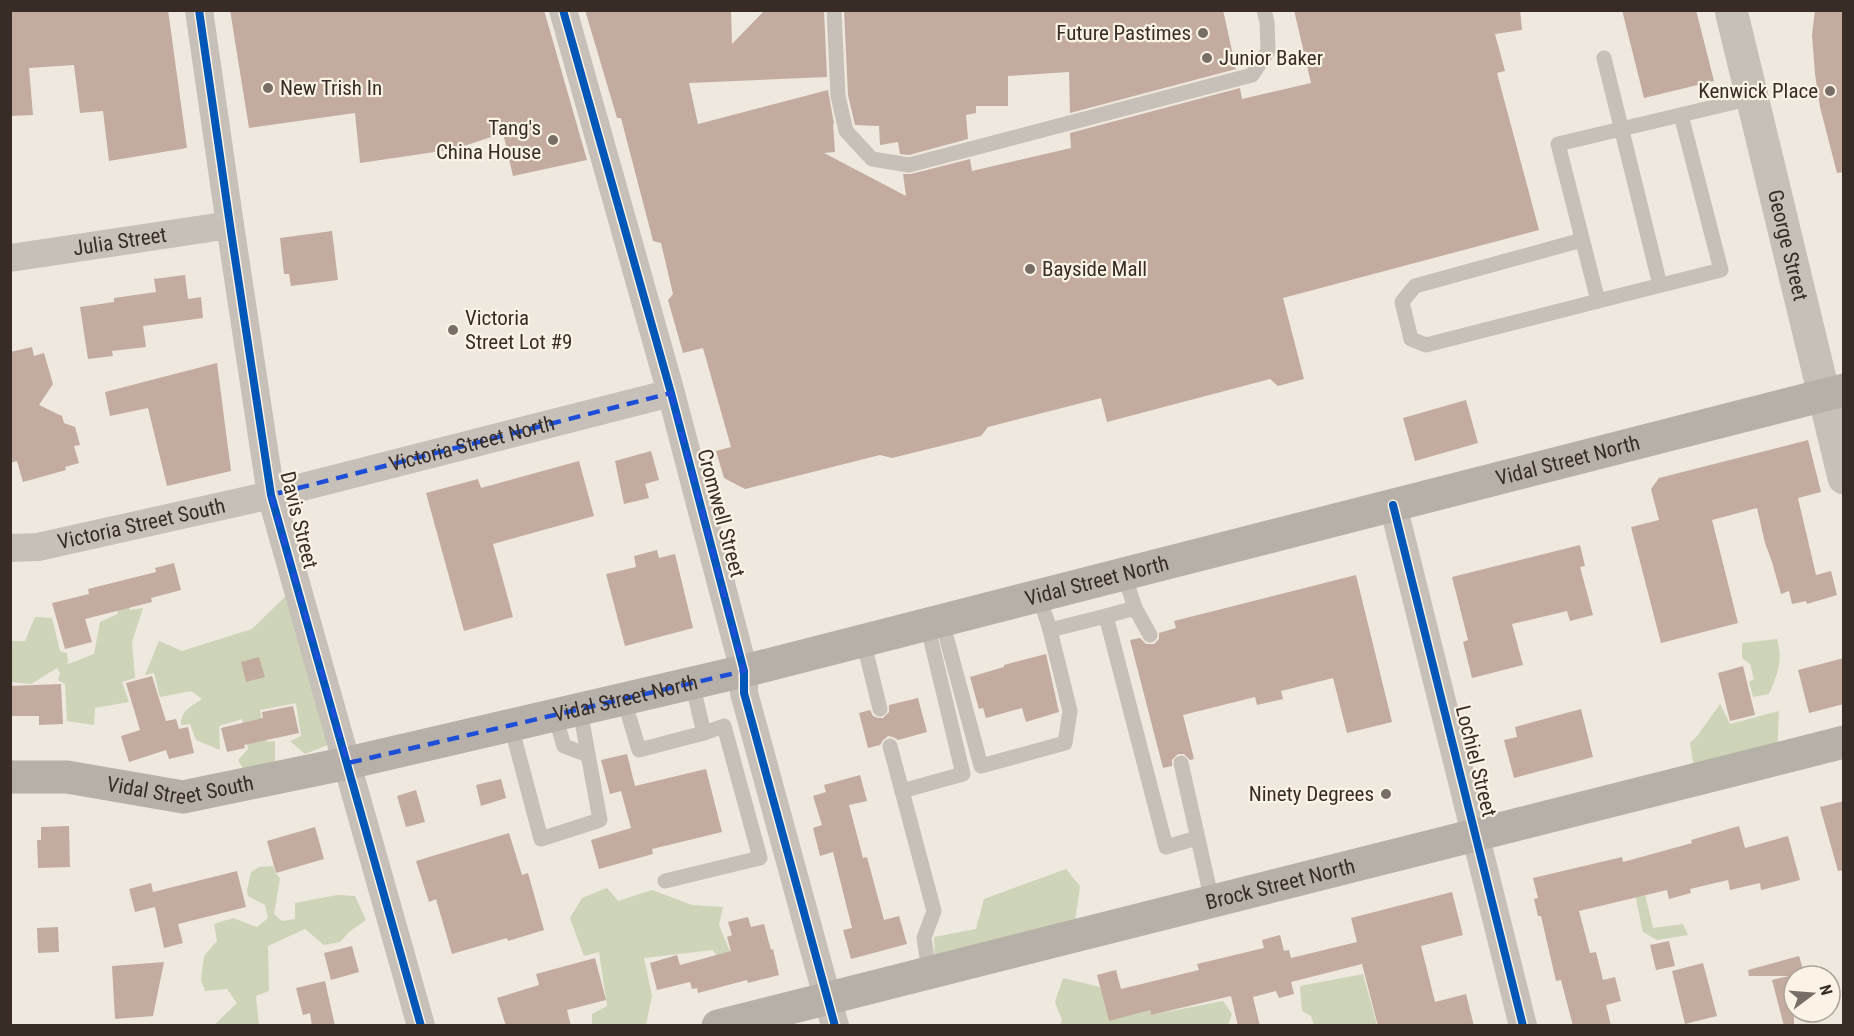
<svg xmlns="http://www.w3.org/2000/svg" width="1854" height="1036" font-family="'Roboto Condensed',sans-serif">
  <rect width="100%" height="100%" fill="#eee8df"/>
  <!-- green -->
  <g fill="#cdd4b7">
    <path d="M 295,587 L 338,741 L 305,754 L 290,741 L 301,736 L 296,703 L 260,710 L 267,742 L 275,741 L 275,766 L 247,775 L 238,760 L 248,749 L 242,719 L 219,726 L 220,750 L 196,740 L 190,724 L 181,725 C 180,711 192,706 202,699 L 191,691 L 160,697 L 154,673 L 145,675 L 159,641 L 182,651 L 252,629 Z"/>
    <polygon points="127,597 130,610 143,608 132,642 135,678 122,682 129,702 95,708 94,725 67,721 65,684 58,680 60,673 57,668 31,684 11,682 10,641 25,641 35,617 52,618 60,651 67,653 68,664 94,654 100,622 118,614 115,603"/>
    <path d="M 1777,639 C 1783,662 1778,672 1769,694 L 1753,697 L 1749,682 L 1754,679 L 1750,664 L 1742,658 L 1742,643 Z"/>
    <polygon points="1720,704 1730,724 1779,711 1777,756 1695,775 1690,743 1698,735"/>
    <polygon points="273,866 276,874 280,878 274,914 282,921 295,919 295,903 337,895 355,896 366,920 349,932 340,942 324,945 305,929 268,946 269,991 256,996 259,1025 214,1025 237,1003 227,989 205,991 201,980 204,956 217,941 214,924 233,918 257,927 268,918 265,905 248,896 247,890 251,872 259,867"/>
    <polygon points="1066,869 1080,886 1074,929 935,965 934,937 976,929 984,899"/>
    <polygon points="1630,870 1640,874 1653,928 1683,924 1688,935 1657,940 1643,932"/>
    <polygon points="607,888 618,901 652,890 692,905 723,907 719,925 728,947 739,966 723,966 713,950 644,958 652,996 646,1025 592,1025 592,1014 607,1006 599,952 584,956 570,918 582,898"/>
    <polygon points="1363,974 1377,1025 1314,1025 1311,1016 1302,1011 1300,986"/>
    <polygon points="1063,978 1100,987 1109,1021 1144,988 1151,1015 1223,1001 1232,1014 1228,1025 1060,1025 1062,1020 1055,1002"/>
  </g>
  <!-- building -->
  <g fill="#c3ac9f">
    <polygon points="10,10 168,10 187,148 109,161 103,111 80,113 74,65 29,68 33,115 10,116"/>
    <polygon points="230,10 544,10 587,160 513,176 503,133 455,149 360,163 355,113 249,128"/>
    <polygon points="585,10 731,10 732,44 765,10 824,10 827,77 689,83 698,124 828,90 834,124 833,124 835,152 824,153 906,196 903,174 911,174 970,159 972,171 1071,148 1070,133 1240,88 1242,99 1311,83 1294,10 1520,10 1522,30 1495,34 1505,71 1497,73 1539,230 1283,298 1304,379 1278,386 1270,379 1107,422 1101,398 988,427 981,436 892,458 880,455 745,489 724,478 716,451 731,447 703,348 683,353 668,300 673,294 661,243 653,241 621,118 617,118"/>
    <polygon points="844,10 1223,10 1236,69 1070,113 1069,72 1008,76 1008,106 976,106 976,113 966,115 968,139 909,155 900,154 898,142 880,145 879,126 855,125 848,95"/>
    <polygon points="1622,10 1696,10 1714,81 1644,98"/>
    <polygon points="1815,10 1844,10 1844,172 1837,173 1820,107 1815,74 1812,35"/>
    <polygon points="332,231 338,280 291,286 289,274 284,274 280,238"/>
    <polygon points="185,275 188,299 201,297 203,318 143,326 146,347 112,351 113,356 88,359 80,307 114,302 114,298 156,292 154,279"/>
    <polygon points="32,347 34,356 44,353 53,384 39,405 62,416 64,423 75,427 80,445 74,446 79,463 65,467 66,470 23,482 17,461 10,463 10,352"/>
    <polygon points="217,363 231,471 167,486 148,408 110,416 105,392"/>
    <polygon points="1466,400 1478,443 1415,461 1403,418"/>
    <polygon points="1808,440 1821,492 1798,498 1816,575 1831,571 1837,595 1807,604 1806,601 1792,604 1789,591 1781,594 1772,562 1765,543 1757,508 1712,520 1738,623 1661,643 1631,527 1659,520 1651,489 1659,478"/>
    <polygon points="651,451 659,480 645,484 649,498 624,504 615,461"/>
    <polygon points="579,461 594,516 493,544 513,617 464,631 426,493 478,479 481,488"/>
    <polygon points="1580,545 1585,566 1580,567 1593,615 1570,621 1567,611 1512,624 1523,665 1472,678 1463,642 1468,640 1452,577"/>
    <polygon points="657,550 659,558 675,554 693,628 625,646 606,574 636,567 634,556"/>
    <polygon points="174,563 181,590 151,598 152,602 85,619 92,642 65,649 52,603 89,594 88,589 156,572 155,568"/>
    <polygon points="1356,575 1392,722 1347,733 1333,678 1281,691 1283,699 1257,705 1255,697 1183,715 1194,759 1190,760 1184,754 1178,754 1172,760 1172,766 1163,768 1130,640 1140,638 1146,644 1154,644 1159,639 1159,633 1176,628 1174,621"/>
    <polygon points="1046,654 1059,712 1026,722 1022,708 986,718 983,708 979,709 970,677 1004,667 1004,665"/>
    <polygon points="259,657 265,677 246,682 241,662"/>
    <polygon points="1844,658 1844,704 1809,713 1798,670"/>
    <polygon points="1743,666 1755,715 1730,721 1718,673"/>
    <polygon points="152,676 166,721 176,719 179,729 188,727 194,753 169,759 166,750 129,762 121,736 140,730 126,683"/>
    <polygon points="61,684 63,724 39,725 39,716 10,716 10,686"/>
    <polygon points="918,698 927,732 898,740 893,737 888,736 883,740 880,745 868,748 859,713 870,710 873,716 878,718 883,718 889,712 889,705"/>
    <polygon points="293,706 299,733 244,745 245,748 227,752 221,728 263,718 262,712"/>
    <polygon points="1581,709 1593,757 1514,778 1504,740 1517,737 1515,727"/>
    <polygon points="627,754 635,786 706,769 722,832 652,849 653,854 599,869 591,840 631,828 621,791 610,794 601,760"/>
    <polygon points="860,775 867,801 849,805 863,858 867,857 884,920 899,916 907,944 851,959 843,930 852,928 833,852 820,856 813,828 822,825 813,796 826,792 824,785"/>
    <polygon points="501,779 506,798 481,806 476,785"/>
    <polygon points="416,790 425,822 406,827 397,796"/>
    <polygon points="1844,801 1844,870 1838,871 1820,807"/>
    <polygon points="69,826 70,867 38,868 37,840 41,840 41,827"/>
    <polygon points="1739,826 1745,848 1788,836 1800,880 1761,890 1760,883 1730,890 1728,880 1690,889 1691,893 1669,899 1667,890 1579,911 1590,953 1596,952 1603,980 1615,977 1621,1001 1606,1005 1611,1026 1573,1026 1561,980 1556,981 1541,916 1538,916 1534,899 1538,898 1533,878 1622,857 1623,862 1692,843 1691,840"/>
    <polygon points="315,827 324,859 276,873 267,841"/>
    <polygon points="509,833 522,875 528,873 544,930 508,941 507,938 452,954 436,899 429,902 416,861"/>
    <polygon points="237,871 246,907 178,924 183,943 164,948 155,907 135,912 129,889 151,883 153,892"/>
    <polygon points="1452,892 1463,935 1421,946 1435,1002 1466,994 1474,1026 1378,1026 1362,964 1291,982 1294,994 1279,998 1276,991 1253,997 1260,1026 1238,1026 1231,996 1151,1015 1150,1010 1109,1021 1097,975 1116,970 1121,989 1199,970 1197,964 1264,948 1262,940 1280,935 1284,951 1289,950 1291,958 1357,942 1351,918"/>
    <polygon points="748,917 751,927 764,924 771,950 773,949 779,975 748,983 747,980 698,993 697,988 692,989 690,982 657,990 650,963 677,955 680,965 731,951 727,937 732,935 728,922"/>
    <polygon points="58,927 59,952 38,953 37,928"/>
    <polygon points="1669,941 1675,966 1656,970 1650,945"/>
    <polygon points="352,946 359,972 331,980 324,953"/>
    <polygon points="1799,956 1805,976 1794,976 1794,1026 1784,1026 1772,980 1789,976 1749,976 1748,970"/>
    <polygon points="595,958 606,1000 567,1010 571,1026 506,1026 497,998 539,985 536,974"/>
    <polygon points="164,962 153,1016 115,1019 112,966"/>
    <polygon points="1703,963 1717,1016 1685,1024 1672,971"/>
    <polygon points="325,981 335,1026 312,1026 310,1013 303,1015 296,988"/>
  </g>
  <g fill="none" stroke-linecap="round" stroke-linejoin="round">
    <!-- service -->
    <g stroke="#c6c0b8" stroke-width="15">
      <polyline points="834,10 838,96 846,131 872,159 909,165 1252,75 1268,51 1267,22 1264,10"/>
      <polyline points="1604,58 1660,285"/>
      <polyline points="1681,115 1721,270 1598,301 1558,144 1752,98"/>
      <polyline points="1582,240 1415,286 1402,302 1411,339 1426,345 1598,301"/>
      <polyline points="1124,574 1135,608 1150,635"/>
      <polyline points="1039,596 1050,630 1106,616"/>
      <polyline points="1135,608 1106,616 1166,847 1197,838"/>
      <polyline points="942,621 981,766 1065,743 1070,711 1050,630"/>
      <polyline points="863,640 880,709"/>
      <polyline points="624,700 639,750 704,733 692,683"/>
      <polyline points="555,716 564,746 588,755"/>
      <polyline points="511,726 541,839 600,820 580,710"/>
      <polyline points="890,746 902,791 963,774 927,624"/>
      <polyline points="1181,763 1212,901"/>
      <polyline points="902,791 934,911 924,938 929,971"/>
      <polyline points="665,881 760,858 724,726 704,733"/>
    </g>
    <!-- minor -->
    <g stroke="#c6c0b8" stroke-width="28">
      <polyline points="199,10 230,225 271,495 421,1026"/>
      <polyline points="563,10 671,393 744,671 744,693 835,1026"/>
      <path id="s1" d="M 10,258 L 230,225"/>
      <polyline points="1393,505 1523,1026"/>
      <path id="s2" d="M 10,548 L 38,547 L 271,495 L 671,393"/>
    </g>
    <!-- tertiary -->
    <path stroke="#c6c0b8" stroke-width="33" id="s3" d="M 1731,10 L 1844,478"/>
    <!-- secondary -->
    <g stroke="#b7b0a9" stroke-width="33">
      <path id="s4" d="M 10,777 L 67,777 L 183,797 L 348,763 L 744,671 L 1844,390"/>
      <path id="s5" d="M 718,1026 L 1844,742"/>
    </g>
    <defs>
      <g id="cycleway">
        <polyline points="199,10 230,225 271,495 421,1026"/>
        <polyline points="563,10 671,393 744,671 744,693 835,1026"/>
        <polyline points="1393,505 1523,1026"/>
      </g>
    </defs>
    <!-- cycleway casing -->
    <use href="#cycleway" stroke="#fbf3e5" stroke-width="11"/>
    <!-- cycleway -->
    <use href="#cycleway" stroke="#0057b8" stroke-width="8"/>
  </g>
  <!-- marked area -->
  <path fill="none" stroke="#1d4ed8" stroke-width="4.5" stroke-dasharray="12 8" stroke-linejoin="round" d="M 671,393 L 744,671 L 348,763 L 271,495 Z"/>
  <!-- markers -->
  <g fill="#776e67" stroke="#fbf3e5" stroke-width="2">
    <circle cx="1203" cy="33" r="6"/>
    <circle cx="1207" cy="58" r="6"/>
    <circle cx="268" cy="88" r="6"/>
    <circle cx="1830" cy="91" r="6"/>
    <circle cx="553" cy="140" r="6"/>
    <circle cx="1030" cy="269" r="6"/>
    <circle cx="453" cy="330" r="6"/>
    <circle cx="1386" cy="794" r="6"/>
  </g>
  <g text-anchor="middle" dominant-baseline="central" stroke-width="4.5" stroke-linejoin="round" paint-order="stroke">
    <!-- poi labels -->
    <g font-size="21" fill="#372d26" stroke="#fbf3e5" text-anchor="end">
      <text x="1191" y="33">Future Pastimes</text>
      <text x="1219" y="58" text-anchor="start">Junior Baker</text>
      <text x="280" y="88" text-anchor="start">New Trish In</text>
      <text x="1818" y="91">Kenwick Place</text>
      <text x="541" y="128">Tang's<tspan x="541" dy="24">China House</tspan></text>
      <text x="1042" y="269" text-anchor="start">Bayside Mall</text>
      <text x="465" y="318" text-anchor="start">Victoria<tspan x="465" dy="24">Street Lot #9</tspan></text>
      <text x="1374" y="794">Ninety Degrees</text>
    </g>
    <!-- street labels -->
    <g font-size="21" fill="#372d26" stroke="#fbf3e5">
      <text stroke="none"><textPath href="#s1" startOffset="111">Julia Street</textPath></text>
      <text stroke="none"><textPath href="#s3" startOffset="242">George Street</textPath></text>
      <text stroke="none"><textPath href="#s2" startOffset="474">Victoria Street North</textPath></text>
      <text stroke="none"><textPath href="#s4" startOffset="1600">Vidal Street North</textPath></text>
      <text transform="translate(721 513) rotate(75)">Cromwell Street</text>
      <text transform="translate(299 520) rotate(76)">Davis Street</text>
      <text stroke="none"><textPath href="#s2" startOffset="134">Victoria Street South</textPath></text>
      <text stroke="none"><textPath href="#s4" startOffset="1114">Vidal Street North</textPath></text>
      <text stroke="none"><textPath href="#s4" startOffset="628">Vidal Street North</textPath></text>
      <text transform="translate(1476 761) rotate(76)">Lochiel Street</text>
      <text stroke="none"><textPath href="#s4" startOffset="172">Vidal Street South</textPath></text>
      <text stroke="none"><textPath href="#s5" startOffset="580">Brock Street North</textPath></text>
    </g>
  </g>
  <!-- border -->
  <rect width="1854" height="1036" fill="none" stroke="#372d26" stroke-width="24"/>
  <!-- north arrow -->
  <g transform="translate(1812 994) rotate(74)"><circle r="28" fill="#fbf3e5" stroke="#ada499" stroke-width="1.5"/>
  <path d="M0-4.5L10 22L0 15L-10 22Z" fill="#776e67"/>
  <text y="-9" font-size="16" font-weight="bold" text-anchor="middle" fill="#372d26">N</text>
  </g>
</svg>
